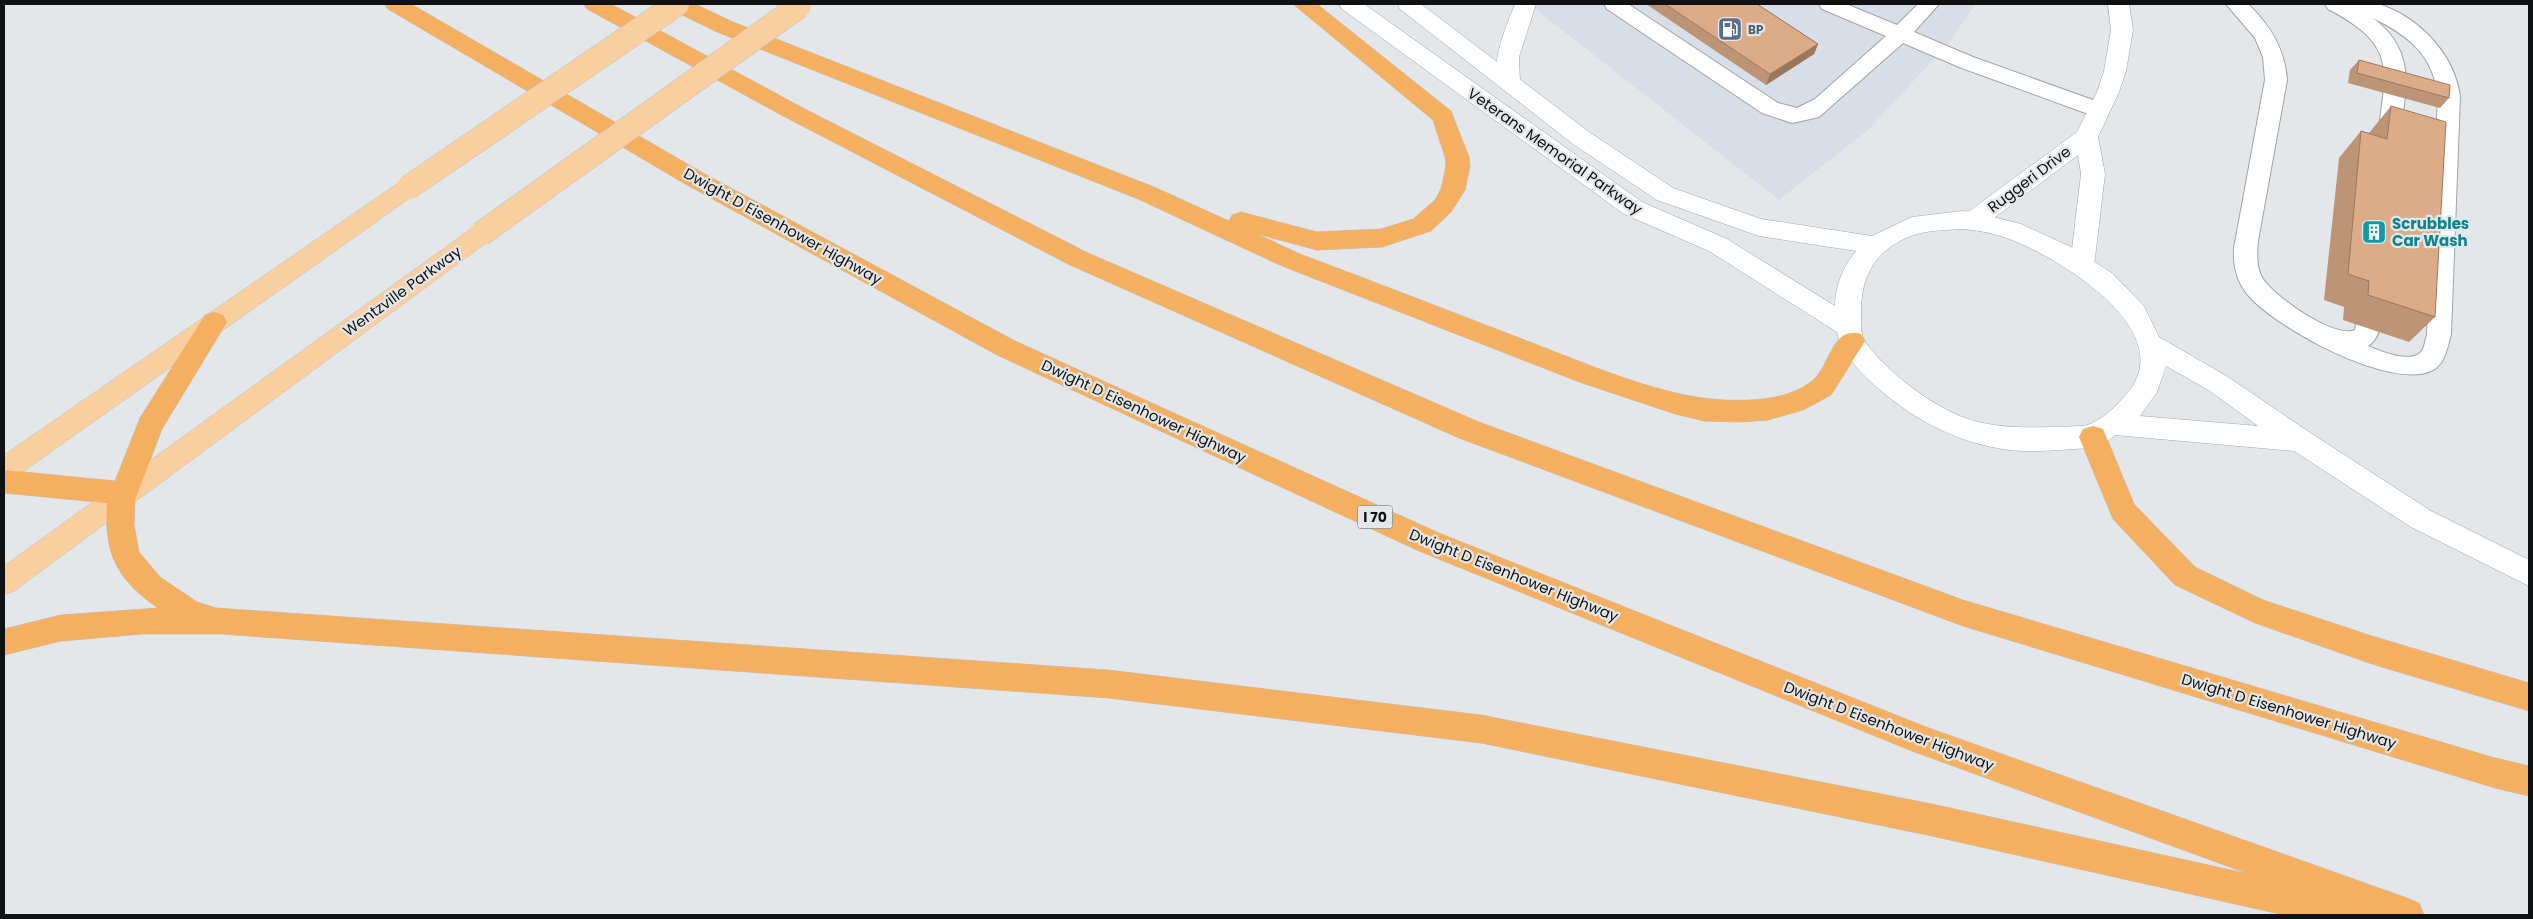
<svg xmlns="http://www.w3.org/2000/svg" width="2533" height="919" font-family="Poppins,sans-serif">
  <rect width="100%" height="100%" fill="#e4e7ea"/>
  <!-- built -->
  <polygon fill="#d7dee8" points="1538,4 1976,4 1948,44 1868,130 1779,200 1534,8"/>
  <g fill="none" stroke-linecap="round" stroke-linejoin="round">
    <defs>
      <g id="lane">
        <polygon points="1604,4 1628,4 1778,103 1797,108 1815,99 1886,36 1822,9 1819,4 1846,4 1897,25 1918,4 1939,4 1914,32 1973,57 2107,105 2110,110 2107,115 2099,117 2091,115 1959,67 1903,43 1819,117 1792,123 1762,113 1607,9"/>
        <path d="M 2226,4 L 2248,4 C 2270,25 2285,49 2287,80 L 2258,241 C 2257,253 2256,268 2263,279 C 2275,297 2334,339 2355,330 L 2361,293 L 2364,287 L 2373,284 L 2382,287 C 2389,299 2382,339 2368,346 C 2380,351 2408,363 2420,353 C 2425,349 2425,340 2427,334 L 2438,96 C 2433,55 2409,36 2373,18 C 2420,54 2404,93 2399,143 L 2396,148 L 2388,151 L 2380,148 L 2377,143 C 2385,72 2401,47 2328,9 L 2325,4 C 2338,3 2367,0 2379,4 C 2420,18 2454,54 2460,96 L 2451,334 C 2448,346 2445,364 2433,370 C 2392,392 2274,327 2247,294 C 2236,280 2233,264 2234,248 L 2265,80 L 2263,57 L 2255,38 Z"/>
      </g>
      <g id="street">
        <path d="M 1515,4 L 1536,4 L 1519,57 L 1520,82 L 1517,87 L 1509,89 L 1501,87 C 1488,66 1507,25 1515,4 Z"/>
        <polygon points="2108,4 2129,4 2133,30 2126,71 2119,92 2098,137 2105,174 2094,266 2091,273 2082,275 2073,273 2070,266 2081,174 2078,155 1982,227 1973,230 1964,227 1961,221 1964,215 2077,132 2097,92 2104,71 2111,30"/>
      </g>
      <path id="secondary" d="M 1339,4 L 1364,4 L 1642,202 L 1727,239 L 1835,306 C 1835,287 1843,266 1856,251 L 1759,236 L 1657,200 L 1573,144 L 1400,9 L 1398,4 L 1421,4 L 1589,132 L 1673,188 L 1761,219 L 1872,236 L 1912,217 L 1962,211 L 1973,212 L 2021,224 L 2071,247 L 2112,273 L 2144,306 L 2159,337 L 2228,377 L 2309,432 L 2431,511 L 2529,560 L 2529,586 L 2411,527 L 2294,451 L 2115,435 L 2103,445 L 2093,448 C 2067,449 2034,453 2009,450 C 1959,443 1917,422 1879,389 C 1861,373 1843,356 1837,332 L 1709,251 L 1624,214 L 1342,9 ZM 1962,229 C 1977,230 1993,233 2007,238 C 2051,254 2167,321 2135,382 C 2133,387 2128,392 2124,397 C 2116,407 2095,426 2081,426 C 2042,427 2003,431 1965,418 C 1932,406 1887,372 1866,343 C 1860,335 1861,323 1861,314 C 1860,274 1878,246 1917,234 C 1931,230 1948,230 1962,229 ZM 2166,366 L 2210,391 L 2258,426 L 2140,416 L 2157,392 Z"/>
      <g id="primary">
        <polygon points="409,179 417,181 421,187 417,193 14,478 4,481 4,455 401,181"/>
        <polygon points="481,225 490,228 493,234 490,240 14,591 4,595 4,566 472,228"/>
      </g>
      <g id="highway">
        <path d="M 385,4 L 411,4 L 703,173 L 1015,341 L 1439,533 L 1926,727 L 2407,898 L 2419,903 L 2424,915 L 2284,915 L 1932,836 L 1481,743 L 1108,698 L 221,634 L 143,634 L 61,641 L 4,655 L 4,629 L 61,615 L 158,608 C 116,579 104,553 107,503 L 4,493 L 4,470 L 115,481 L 140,418 L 205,315 L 214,312 L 223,315 L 227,322 L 162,429 L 135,500 L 134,525 L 139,552 L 160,577 L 197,602 L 216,608 L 1108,670 L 1481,715 L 1932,804 L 2249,874 L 1912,751 L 1419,551 L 997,355 L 687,185 L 388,9 Z"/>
        <polygon points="584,4 611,4 801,107 1088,253 1479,422 1963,600 2495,758 2529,766 2529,796 2495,788 1963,626 1459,438 1070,265 785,117 587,9"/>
        <path d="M 667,4 L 695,4 L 733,22 L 1154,187 L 1229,221 L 1232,215 L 1241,212 L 1317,232 L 1381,229 L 1413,219 L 1435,200 L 1441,189 L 1446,166 L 1445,157 L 1433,120 L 1293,4 L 1317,4 L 1451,111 L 1469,157 L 1470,166 L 1465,190 L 1451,212 L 1431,231 L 1382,247 L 1317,250 L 1257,234 L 1300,254 C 1380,284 1460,315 1540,346 C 1595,367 1666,398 1725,400 C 1753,401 1788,400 1812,381 C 1830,367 1832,325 1861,334 L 1865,341 L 1831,395 L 1803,410 L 1768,420 L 1740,422 L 1704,421 L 1675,414 L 1582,383 L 1282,266 L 1138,199 L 717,32 L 670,9 Z"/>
        <polygon points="2093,426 2103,429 2134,504 2195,567 2263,600 2372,636 2529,683 2529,711 2372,664 2255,623 2175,585 2113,519 2079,437 2083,429"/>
      </g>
    </defs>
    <!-- lane casing -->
    <use href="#lane" stroke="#a1a3a7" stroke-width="2"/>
    <!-- street casing -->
    <use href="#street" stroke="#a1a3a7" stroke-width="1"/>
    <!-- secondary casing -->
    <use href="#secondary" stroke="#a1a3a7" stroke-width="1"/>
    <!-- primary casing -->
    <use href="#primary" stroke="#c1c1c1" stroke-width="1"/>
    <!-- highway casing -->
    <use href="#highway" stroke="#c1c1c1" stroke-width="1"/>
    <!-- lane -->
    <use href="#lane" fill="#fff" fill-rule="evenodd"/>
    <!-- street -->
    <use href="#street" fill="#fff" fill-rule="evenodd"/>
    <!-- secondary -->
    <use href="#secondary" fill="#fff" fill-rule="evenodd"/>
    <!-- primary -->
    <use href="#primary" fill="#f9cfa0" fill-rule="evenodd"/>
    <!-- highway -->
    <use href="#highway" fill="#f5af60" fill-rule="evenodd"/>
    <defs>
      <g id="primary-bridge">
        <polyline points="409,187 677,4"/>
        <polyline points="481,234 799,6"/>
      </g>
    </defs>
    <!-- primary-bridge casing -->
    <use href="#primary-bridge" stroke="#c1c1c1" stroke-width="25" stroke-linecap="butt"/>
    <!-- primary-bridge -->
    <use href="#primary-bridge" stroke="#f9cfa0" stroke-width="24"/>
  </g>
  <!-- wall -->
  <g fill="#bd9475">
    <polygon points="1646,4 1757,4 1818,44 1814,54 1766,85"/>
    <polygon points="2359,60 2449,98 2440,108 2348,83 2350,70"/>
    <polygon points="2391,106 2435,317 2409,342 2343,320 2344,307 2324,300 2339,158 2361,131 2369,133"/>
  </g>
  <!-- shaded-wall -->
  <polygon fill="#9a785f" points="1818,44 1814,54 1766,85 1770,74"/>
  <!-- building -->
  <g fill="#dcac88" stroke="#9a785f">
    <polygon points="1665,4 1757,4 1818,44 1770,74"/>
    <polygon points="2359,60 2450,85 2449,98 2357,73"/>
    <polygon points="2391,106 2446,122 2435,317 2368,295 2369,281 2348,274 2361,131 2387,139"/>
  </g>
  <!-- icons -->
  <defs>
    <symbol id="fuel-square" viewBox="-11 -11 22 22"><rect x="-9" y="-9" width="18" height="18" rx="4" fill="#5c6f8a" stroke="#e4e7ea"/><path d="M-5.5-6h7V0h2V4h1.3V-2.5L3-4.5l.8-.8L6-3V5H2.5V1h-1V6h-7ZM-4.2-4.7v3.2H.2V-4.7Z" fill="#fff"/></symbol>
    <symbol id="building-square" viewBox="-11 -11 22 22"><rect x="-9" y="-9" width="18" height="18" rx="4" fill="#0f9aa8" stroke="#e4e7ea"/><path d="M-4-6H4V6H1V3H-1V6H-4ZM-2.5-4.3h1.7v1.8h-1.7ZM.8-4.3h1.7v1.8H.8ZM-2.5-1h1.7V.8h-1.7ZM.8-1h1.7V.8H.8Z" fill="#fff"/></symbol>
  </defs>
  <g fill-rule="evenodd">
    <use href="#fuel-square" x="1716" y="15" width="28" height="28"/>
    <use href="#building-square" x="2360" y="218" width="28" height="28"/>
  </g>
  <g text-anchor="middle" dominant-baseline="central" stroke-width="4.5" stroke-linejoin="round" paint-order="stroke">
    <!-- far-service labels -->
    <g font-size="12" font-weight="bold" fill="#4e5e75" stroke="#e4e7ea" text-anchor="start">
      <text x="1748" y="29">BP</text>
    </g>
    <!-- shield labels -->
    <rect fill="#e4e7ea" stroke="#505153" stroke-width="1" x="1357.5" y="505.5" width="35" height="23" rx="4"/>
    <g font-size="14" font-weight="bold" fill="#101112">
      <text x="1375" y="517">I 70</text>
    </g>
    <!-- street labels -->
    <g font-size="15" fill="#101112" stroke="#e4e7ea">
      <text transform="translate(1555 151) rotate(35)">Veterans Memorial Parkway</text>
      <text transform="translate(2029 179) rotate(-37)">Ruggeri Drive</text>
      <text transform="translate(783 226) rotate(29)">Dwight D Eisenhower Highway</text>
      <text transform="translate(402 291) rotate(-36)">Wentzville Parkway</text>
      <text transform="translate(1144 411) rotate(25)">Dwight D Eisenhower Highway</text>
      <text transform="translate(1514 575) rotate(22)">Dwight D Eisenhower Highway</text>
      <text transform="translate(2289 711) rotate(17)">Dwight D Eisenhower Highway</text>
      <text transform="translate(1889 726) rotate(21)">Dwight D Eisenhower Highway</text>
    </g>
    <!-- culture labels -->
    <g font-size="15" font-weight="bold" fill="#0d838f" stroke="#e4e7ea" text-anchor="start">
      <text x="2392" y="223">Scrubbles<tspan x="2392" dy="17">Car Wash</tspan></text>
    </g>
  </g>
  <!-- border -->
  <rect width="2533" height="919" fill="none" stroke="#101112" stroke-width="10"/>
</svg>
